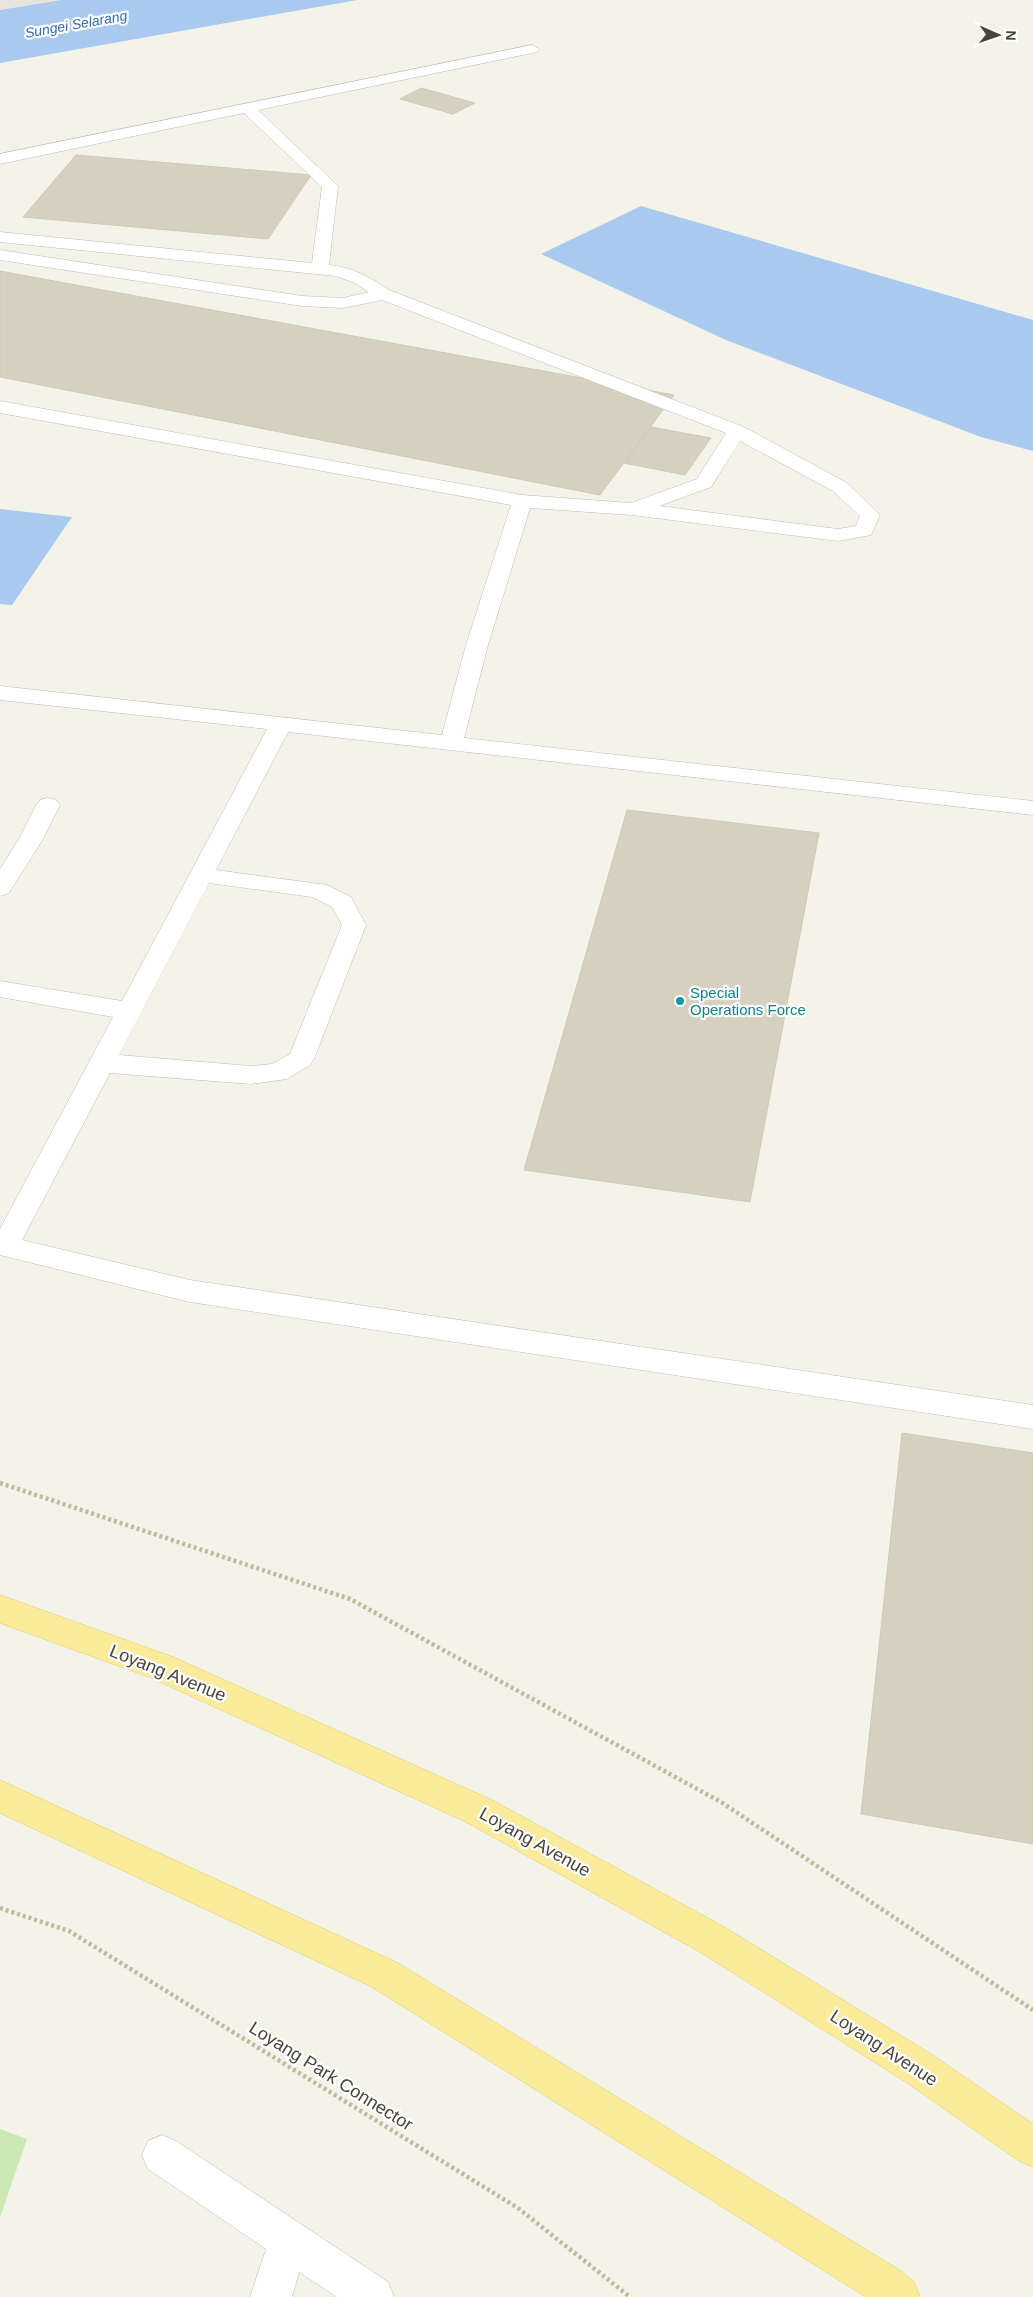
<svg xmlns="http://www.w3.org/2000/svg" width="1033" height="2297" font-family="Helvetica,sans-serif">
  <rect width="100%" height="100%" fill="#f4f3ea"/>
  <!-- industrial -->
  <polygon fill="#e7e4de" points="0,0 59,0 0,10"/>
  <!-- green -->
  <polygon fill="#cae7b4" points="0,2129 27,2139 0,2217"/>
  <!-- water -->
  <g fill="#a9c9ee">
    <polygon points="61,0 357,0 0,63 0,10"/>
    <polygon points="641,206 1033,320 1033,451 981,437 726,340 541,254"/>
    <polygon points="0,509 72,517 12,605 0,604"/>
  </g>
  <!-- building -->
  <g fill="#d6d0c0" stroke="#d0c9b3">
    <polygon points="421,88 475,103 453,114 400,99"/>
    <polygon points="76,155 311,175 268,239 23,217"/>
    <polygon points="0,271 674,395 600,495 0,377"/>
    <polygon points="651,427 711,438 685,475 624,463"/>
    <polygon points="627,810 819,833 750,1202 524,1170"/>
    <polygon points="902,1433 1033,1453 1033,1844 861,1814"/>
  </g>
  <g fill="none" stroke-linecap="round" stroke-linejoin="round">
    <defs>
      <g id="minor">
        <path d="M 532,45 L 539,49 L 537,52 L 258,110 L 338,186 L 329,265 C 352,267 370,277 389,290 L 744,427 L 847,483 L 880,515 L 871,535 L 838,541 L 632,515 L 530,508 L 488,645 L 464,738 L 1033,801 L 1033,815 L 288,732 L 216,870 L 327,885 L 351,897 L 366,925 L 314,1059 L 310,1065 L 287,1079 L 251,1084 L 110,1073 L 22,1240 L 190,1280 L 1033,1405 L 1033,1429 L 190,1302 L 0,1255 L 0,1229 L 113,1017 L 0,997 L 0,981 L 122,1001 L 267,729 L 0,700 L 0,686 L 442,735 L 466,645 L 511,505 L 0,413 L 0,401 L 522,495 L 631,503 L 697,479 L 726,433 L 382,300 L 343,308 L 302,306 L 0,260 L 0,250 L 302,296 L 343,298 L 369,292 L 355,283 L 336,276 L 0,242 L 0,232 L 312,263 L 322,187 L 244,113 L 0,164 L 0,154 ZM 740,441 L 833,491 L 860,516 L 856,526 L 838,529 L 659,506 L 711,487 ZM 209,883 L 312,897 L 332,907 L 342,925 L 290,1054 L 272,1064 L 251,1066 L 119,1055 Z"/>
        <polygon points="48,798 56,800 60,805 43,839 12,888 9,893 0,896 0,869 19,839 36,805 40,800"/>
        <polygon points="162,2135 176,2141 388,2282 394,2297 337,2297 299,2272 292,2297 250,2297 266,2249 148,2169 142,2155 148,2141"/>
      </g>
      <g id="major">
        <polygon points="0,1595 173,1657 492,1800 726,1928 934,2056 1033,2124 1033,2167 1019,2161 906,2082 700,1952 466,1822 149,1677 0,1623"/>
        <polygon points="0,1780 398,1963 901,2271 914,2282 920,2297 866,2297 372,1987 0,1813"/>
      </g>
    </defs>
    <!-- minor casing -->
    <use href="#minor" stroke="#c0bcad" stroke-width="1"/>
    <!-- major casing -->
    <use href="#major" stroke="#e0cc6c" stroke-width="1"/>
    <!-- path -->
    <g stroke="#c1b99e" stroke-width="4.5" stroke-dasharray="3 3" stroke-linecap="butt">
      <polyline points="0,1483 350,1599 721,1802 1033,2010"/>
      <polyline points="0,1908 69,1931 518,2208 630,2297"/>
    </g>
    <!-- minor -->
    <use href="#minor" fill="#fff" fill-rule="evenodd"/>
    <!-- major -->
    <use href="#major" fill="#fbec9c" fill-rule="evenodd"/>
  </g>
  <!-- markers -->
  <circle fill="#0f9aa8" stroke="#fff" stroke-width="2" cx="680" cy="1001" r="5"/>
  <g text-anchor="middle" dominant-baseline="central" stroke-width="4.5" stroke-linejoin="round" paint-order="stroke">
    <!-- far-water labels -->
    <g font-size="14" font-style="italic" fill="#346cb1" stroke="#fff">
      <text transform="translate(76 24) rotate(-10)">Sungei Selarang</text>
    </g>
    <!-- culture labels -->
    <g font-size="15" fill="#0d838f" stroke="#fff" text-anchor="start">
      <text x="690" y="992">Special<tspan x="690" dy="17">Operations Force</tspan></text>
    </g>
    <!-- near-street labels -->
    <g font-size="18" fill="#484438" stroke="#fff">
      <text transform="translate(168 1673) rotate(22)">Loyang Avenue</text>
      <text transform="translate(535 1842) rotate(29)">Loyang Avenue</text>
      <text transform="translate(884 2048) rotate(33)">Loyang Avenue</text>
      <text transform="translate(331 2076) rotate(32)">Loyang Park Connector</text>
    </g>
  </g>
  <!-- north arrow -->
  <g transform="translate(998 35) rotate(92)" stroke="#ffffff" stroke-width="4" paint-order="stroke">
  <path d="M0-4L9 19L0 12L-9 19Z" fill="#484438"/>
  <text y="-8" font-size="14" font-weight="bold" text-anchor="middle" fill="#484438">N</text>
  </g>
</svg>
